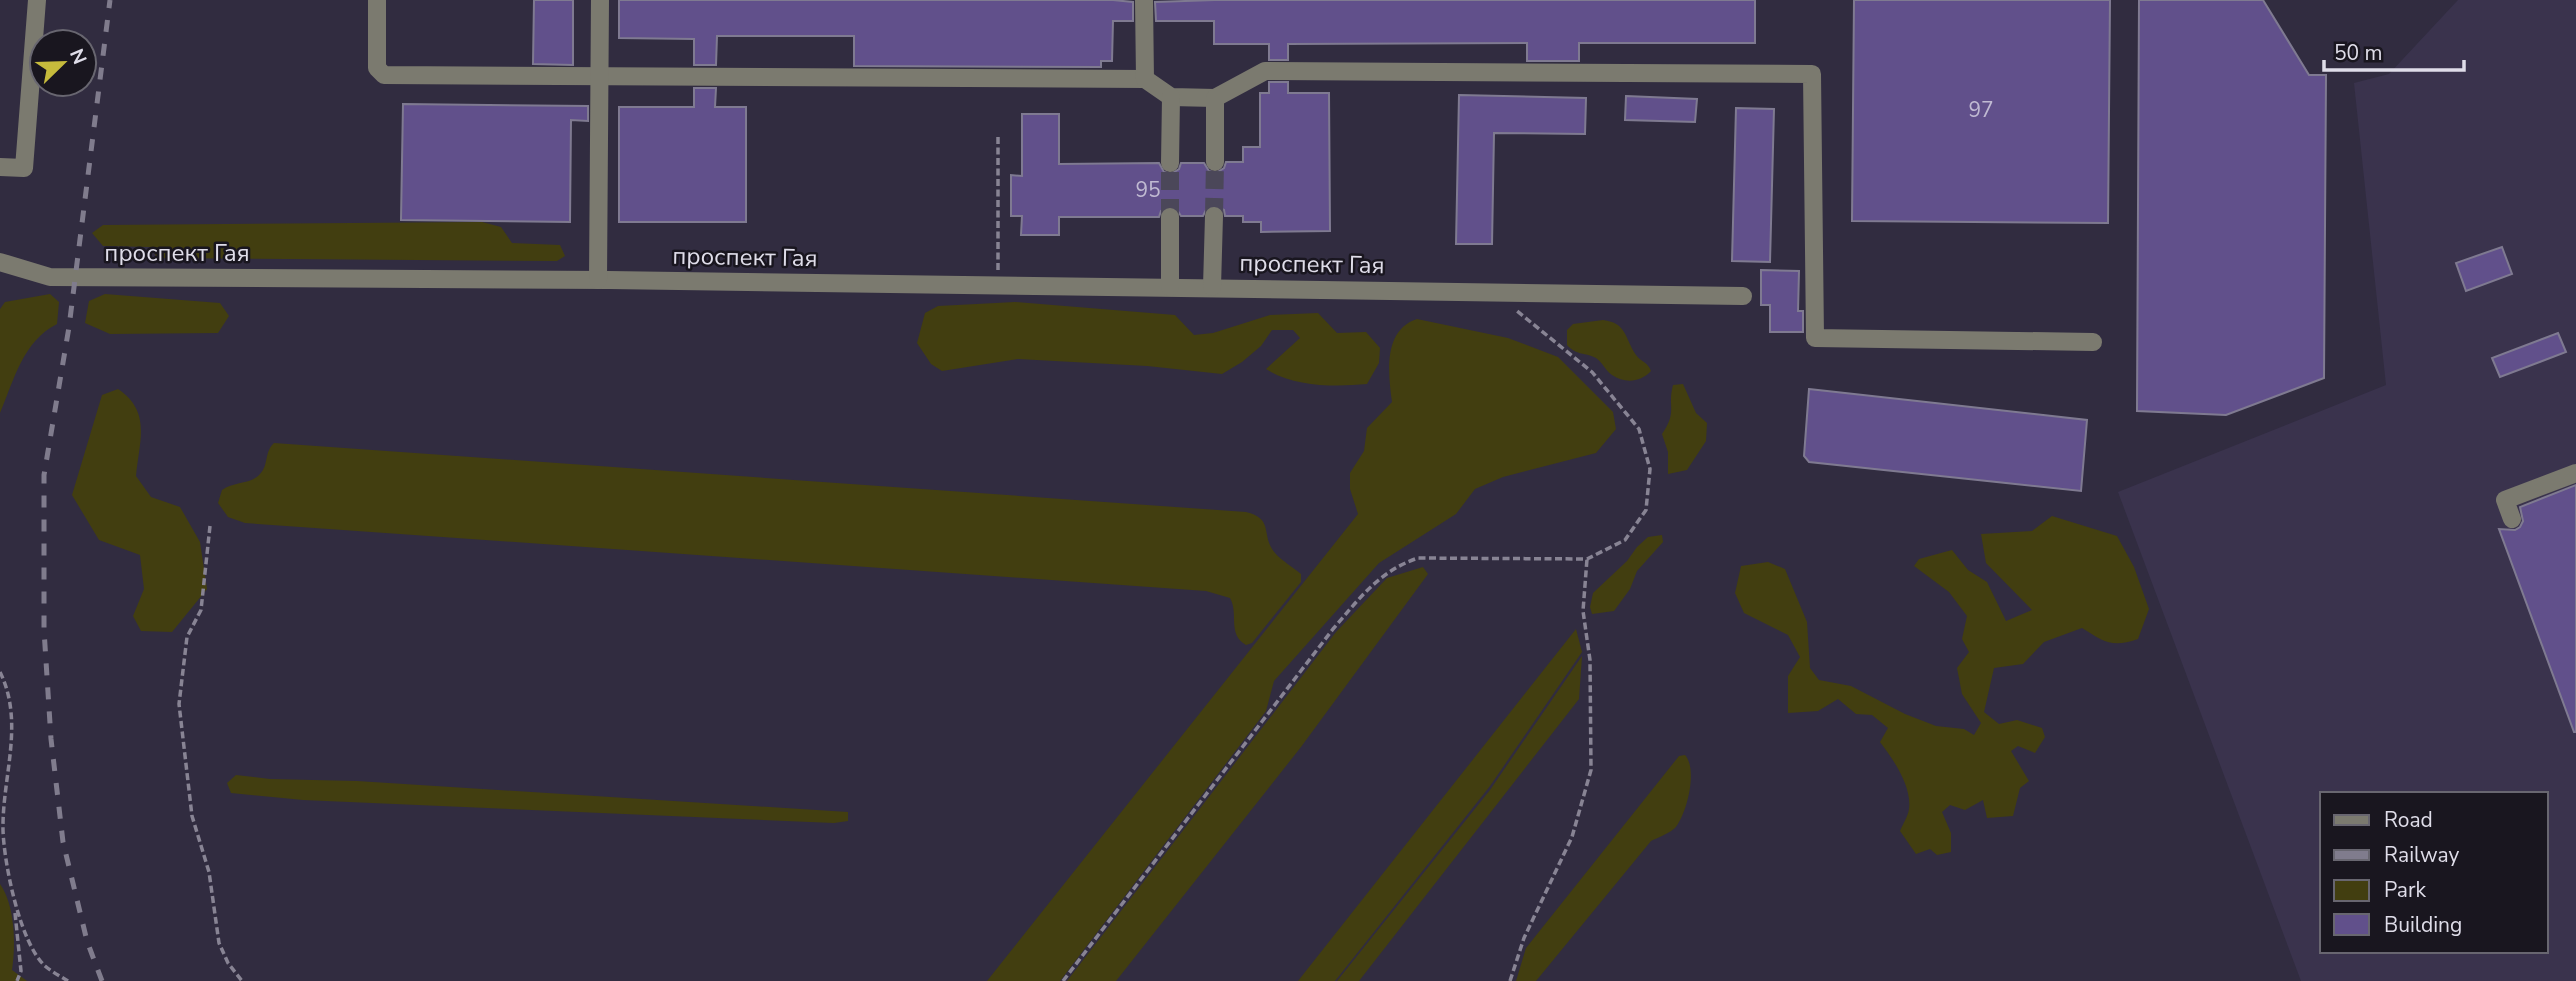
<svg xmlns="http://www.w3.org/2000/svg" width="2576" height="981" font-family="'Nunito Sans',sans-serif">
  <rect width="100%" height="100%" fill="#312c40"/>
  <!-- built -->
  <path fill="#3a334d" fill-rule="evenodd" d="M 2458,0 L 2576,0 L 2576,981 L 2301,981 L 2118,492 L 2386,385 L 2354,83 L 2389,74 ZM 2322,794 L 2546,794 L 2546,951 L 2322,951 Z"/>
  <!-- green -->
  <g fill="#423e10">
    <polygon points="482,222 501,227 512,243 560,245 565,256 557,261 157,258 151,247 103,246 92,233 103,225"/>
    <path d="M 50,294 L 59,302 L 57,324 C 23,341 14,380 0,413 L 0,309 L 5,302 Z"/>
    <polygon points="105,294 220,303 229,316 218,333 110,334 85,323 89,301"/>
    <path d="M 1015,302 L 1175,315 L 1194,335 L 1213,333 L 1270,315 L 1318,313 L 1337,333 L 1366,332 L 1380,348 L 1379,363 L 1367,384 C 1335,387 1294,387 1266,369 L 1300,338 L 1293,330 L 1272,330 L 1261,346 L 1242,362 L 1222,374 L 1147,366 L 1018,359 L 942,371 L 931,364 L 917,343 L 925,313 L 938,306 Z"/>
    <path d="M 1417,319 L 1508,338 L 1558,357 L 1613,412 L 1616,429 L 1596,453 L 1503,477 L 1475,489 L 1456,514 L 1379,563 L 1274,681 L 1266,711 L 1060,981 L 987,981 L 1358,514 L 1350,489 L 1350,473 L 1364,451 L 1367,428 L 1392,402 C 1388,373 1383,330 1417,319 Z"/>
    <path d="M 1603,320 C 1627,323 1624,337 1636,355 C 1641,362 1648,362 1651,371 C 1641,382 1625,384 1612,375 C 1606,371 1602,362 1596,358 C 1585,352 1577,356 1567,345 L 1567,330 L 1573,324 Z"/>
    <path d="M 1683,384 L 1696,413 L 1707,423 L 1706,441 L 1687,470 L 1668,474 L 1668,452 L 1662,434 C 1678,411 1667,407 1673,385 Z"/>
    <path d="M 118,389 C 152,412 139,441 136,476 L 151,497 L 180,507 L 200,542 L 207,589 L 172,632 L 141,631 L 133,616 L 144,589 L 140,555 L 99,540 L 72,495 L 102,395 Z"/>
    <path d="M 274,443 L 1246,512 C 1275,519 1260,535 1275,553 C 1282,561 1293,567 1301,574 L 1301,582 L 1252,643 L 1246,645 C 1227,634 1239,614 1230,598 L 1206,591 L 245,523 L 228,517 L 218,503 L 222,490 C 234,481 250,485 260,474 C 269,465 264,452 274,443 Z"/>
    <path d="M 2052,516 L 2117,536 L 2134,567 L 2149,609 L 2138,639 C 2112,648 2104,642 2082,628 L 2044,642 L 2023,664 L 1994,668 L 1984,712 L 1999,724 L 2017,720 L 2042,728 L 2045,737 L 2035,753 L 2018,746 L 2011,751 L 2029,781 L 2020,788 L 2013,816 L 1987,818 L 1983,800 L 1965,810 L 1950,805 L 1942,812 L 1951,833 L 1951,852 L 1937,855 L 1930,849 L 1916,854 L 1900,831 C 1903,824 1908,816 1909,809 C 1912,786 1893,759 1880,742 L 1888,728 L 1872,715 L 1856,714 L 1838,699 L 1818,711 L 1788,713 L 1788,676 L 1800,657 L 1788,635 L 1744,613 L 1735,593 L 1741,566 L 1768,562 L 1785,569 L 1807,622 L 1810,668 L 1819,680 L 1851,686 L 1905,714 L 1936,726 L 1964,729 L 1974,735 L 1981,723 L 1962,694 L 1957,668 L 1969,652 L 1962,639 L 1967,616 L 1949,592 L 1914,566 L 1919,559 L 1952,550 L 1968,570 L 1987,582 L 2006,621 L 2032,610 L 1986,563 L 1981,534 L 2032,531 Z"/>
    <polygon points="1662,535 1663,542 1637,571 1630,589 1614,611 1592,614 1590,607 1593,593 1627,561 1637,547 1648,537"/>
    <polygon points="1423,567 1428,574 1301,747 1116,981 1067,981 1336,632 1387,578"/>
    <polygon points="1576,629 1582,652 1490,786 1335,981 1298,981"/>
    <polygon points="1582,656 1579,699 1359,981 1337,981 1490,790"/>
    <path d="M 1685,755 C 1698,769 1687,814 1675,828 C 1670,833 1657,838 1651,841 L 1536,981 L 1516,981 L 1526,948 L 1679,756 Z"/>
    <polygon points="236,775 270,779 357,781 848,812 848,821 834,823 303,800 231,793 227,783"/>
    <path d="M 0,884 C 15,905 16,945 12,970 L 27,981 L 0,981 Z"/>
  </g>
  <!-- building -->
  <g fill="#61508b" stroke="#7f7a91" stroke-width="2">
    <polygon points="534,0 573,0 573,65 533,64"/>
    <polygon points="619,0 1113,0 1133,2 1133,21 1113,21 1112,61 1101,61 1101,67 854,66 854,36 717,36 716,65 694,65 694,39 619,38"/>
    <polygon points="1215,0 1755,0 1755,43 1579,43 1579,61 1527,61 1527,43 1288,44 1288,60 1269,60 1269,44 1214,44 1214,21 1156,21 1155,2"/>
    <polygon points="1854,0 2110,0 2108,223 1852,221"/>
    <polygon points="2139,0 2263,0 2309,75 2326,75 2324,378 2226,415 2137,411"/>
    <polygon points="1269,82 1288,82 1288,93 1329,93 1330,231 1261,232 1261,222 1243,222 1243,216 1225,216 1224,210 1215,205 1208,206 1203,216 1181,216 1176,208 1169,206 1161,211 1159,217 1059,217 1059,235 1021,235 1022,216 1011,216 1011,175 1022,176 1022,114 1059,114 1059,164 1159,163 1164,172 1171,174 1179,169 1181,163 1204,163 1209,171 1216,173 1224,168 1226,162 1243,162 1243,147 1260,147 1260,93 1269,93"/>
    <polygon points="694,88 716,88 715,107 746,107 746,222 619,222 619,107 694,107"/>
    <polygon points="1459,95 1586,98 1585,134 1494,133 1492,244 1456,244"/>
    <polygon points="1626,96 1697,99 1695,122 1625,120"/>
    <polygon points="403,104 588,106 588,121 571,120 570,222 401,220"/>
    <polygon points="1736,108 1774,109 1770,262 1732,261"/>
    <polygon points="2502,247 2512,274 2466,291 2456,263"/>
    <polygon points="1761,270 1799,271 1798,311 1803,311 1803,332 1770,332 1770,305 1761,305"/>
    <polygon points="2558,333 2566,352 2500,377 2492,358"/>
    <polygon points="1809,389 2087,420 2081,491 1809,462 1804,456"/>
    <polygon points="2576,485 2576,732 2574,732 2499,529 2515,530 2520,527 2523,521 2520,507"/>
  </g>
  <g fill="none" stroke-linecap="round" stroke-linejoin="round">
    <!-- minor-tunnel -->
    <g stroke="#4b4759" stroke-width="18" stroke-dasharray="18 9" stroke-linecap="butt">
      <polyline points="1214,216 1215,162"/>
      <polyline points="1170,217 1170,163"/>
    </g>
    <!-- path -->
    <g stroke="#888494" stroke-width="3.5" stroke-dasharray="7 3.5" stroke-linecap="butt">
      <polyline points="998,270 998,136"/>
      <polyline points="210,526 201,610 187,637 179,704 192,816 209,872 219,943 228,963 242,981"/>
      <path d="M 0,672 C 25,723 2,777 3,830 C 4,864 20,943 45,966 C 52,972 60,976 68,981"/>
      <polyline points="15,913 21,971 17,981"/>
      <path d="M 1063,981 L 1333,629 C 1359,599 1379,571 1418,558 L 1587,559 L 1625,540 L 1646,510 L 1650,469 L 1639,429 L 1592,372 L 1517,311"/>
      <polyline points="1510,981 1524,938 1572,837 1591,770 1590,660 1583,611 1587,559"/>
    </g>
    <!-- minor -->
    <g stroke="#7b7a6f" stroke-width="18">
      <polyline points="377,0 377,68 384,75 1145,79"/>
      <polyline points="1144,0 1145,79 1171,97 1215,98"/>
      <polyline points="1215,162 1215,98 1265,71 1812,74 1815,338 2093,342"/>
      <polyline points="1170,163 1171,97"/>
      <polyline points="0,167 24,168 37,0"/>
      <polyline points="0,262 50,277 609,280 1743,296"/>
      <polyline points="598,280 600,0"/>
      <polyline points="1170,287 1170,217"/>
      <polyline points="1212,287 1214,216"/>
      <polyline points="2512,519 2505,500 2576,473"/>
    </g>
    <!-- rail -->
    <polyline stroke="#807c8d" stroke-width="5" stroke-dasharray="12 12" stroke-linecap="butt" points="102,981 87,941 63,842 51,739 44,630 44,475 69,327 110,0"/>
  </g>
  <g text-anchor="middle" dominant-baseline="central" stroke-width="5" stroke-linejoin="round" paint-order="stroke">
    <!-- number labels -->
    <g font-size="21" fill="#c0bad2">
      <text x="1981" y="110">97</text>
      <text x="1148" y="190">95</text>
    </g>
    <!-- street labels -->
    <g font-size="24" fill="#dfdde9" stroke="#19161f">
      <text x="177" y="253">проспект Гая</text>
      <text transform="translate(745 257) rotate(1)">проспект Гая</text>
      <text transform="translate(1312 264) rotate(1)">проспект Гая</text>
    </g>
  </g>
  <!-- legend -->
  <rect x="2320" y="792" width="228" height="161" fill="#19161f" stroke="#686670" stroke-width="2"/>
  <rect x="2334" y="815" width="35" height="10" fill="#7b7a6f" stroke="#686670" stroke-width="2"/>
  <text x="2384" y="827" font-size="21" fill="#dfdde9">Road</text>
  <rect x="2334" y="850" width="35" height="10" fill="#807c8d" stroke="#686670" stroke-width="2"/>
  <text x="2384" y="862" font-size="21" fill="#dfdde9">Railway</text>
  <rect x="2334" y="880" width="35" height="21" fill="#423e10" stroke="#686670" stroke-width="2"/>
  <text x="2384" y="897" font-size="21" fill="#dfdde9">Park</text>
  <rect x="2334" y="914" width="35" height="21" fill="#61508b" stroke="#686670" stroke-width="2"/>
  <text x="2384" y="932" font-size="21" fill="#dfdde9">Building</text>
  <!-- north arrow -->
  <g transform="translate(63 63) rotate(67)"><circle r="33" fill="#19161f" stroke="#686670" stroke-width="2"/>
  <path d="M0-5L12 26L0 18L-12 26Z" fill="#c6bb3c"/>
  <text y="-10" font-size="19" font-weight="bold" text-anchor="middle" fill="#dfdde9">N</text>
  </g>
  <!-- scale -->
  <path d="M2324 60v10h140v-10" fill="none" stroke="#dfdde9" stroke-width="3.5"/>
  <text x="2334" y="60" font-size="21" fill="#dfdde9" stroke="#19161f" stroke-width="5" paint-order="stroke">50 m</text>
</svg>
